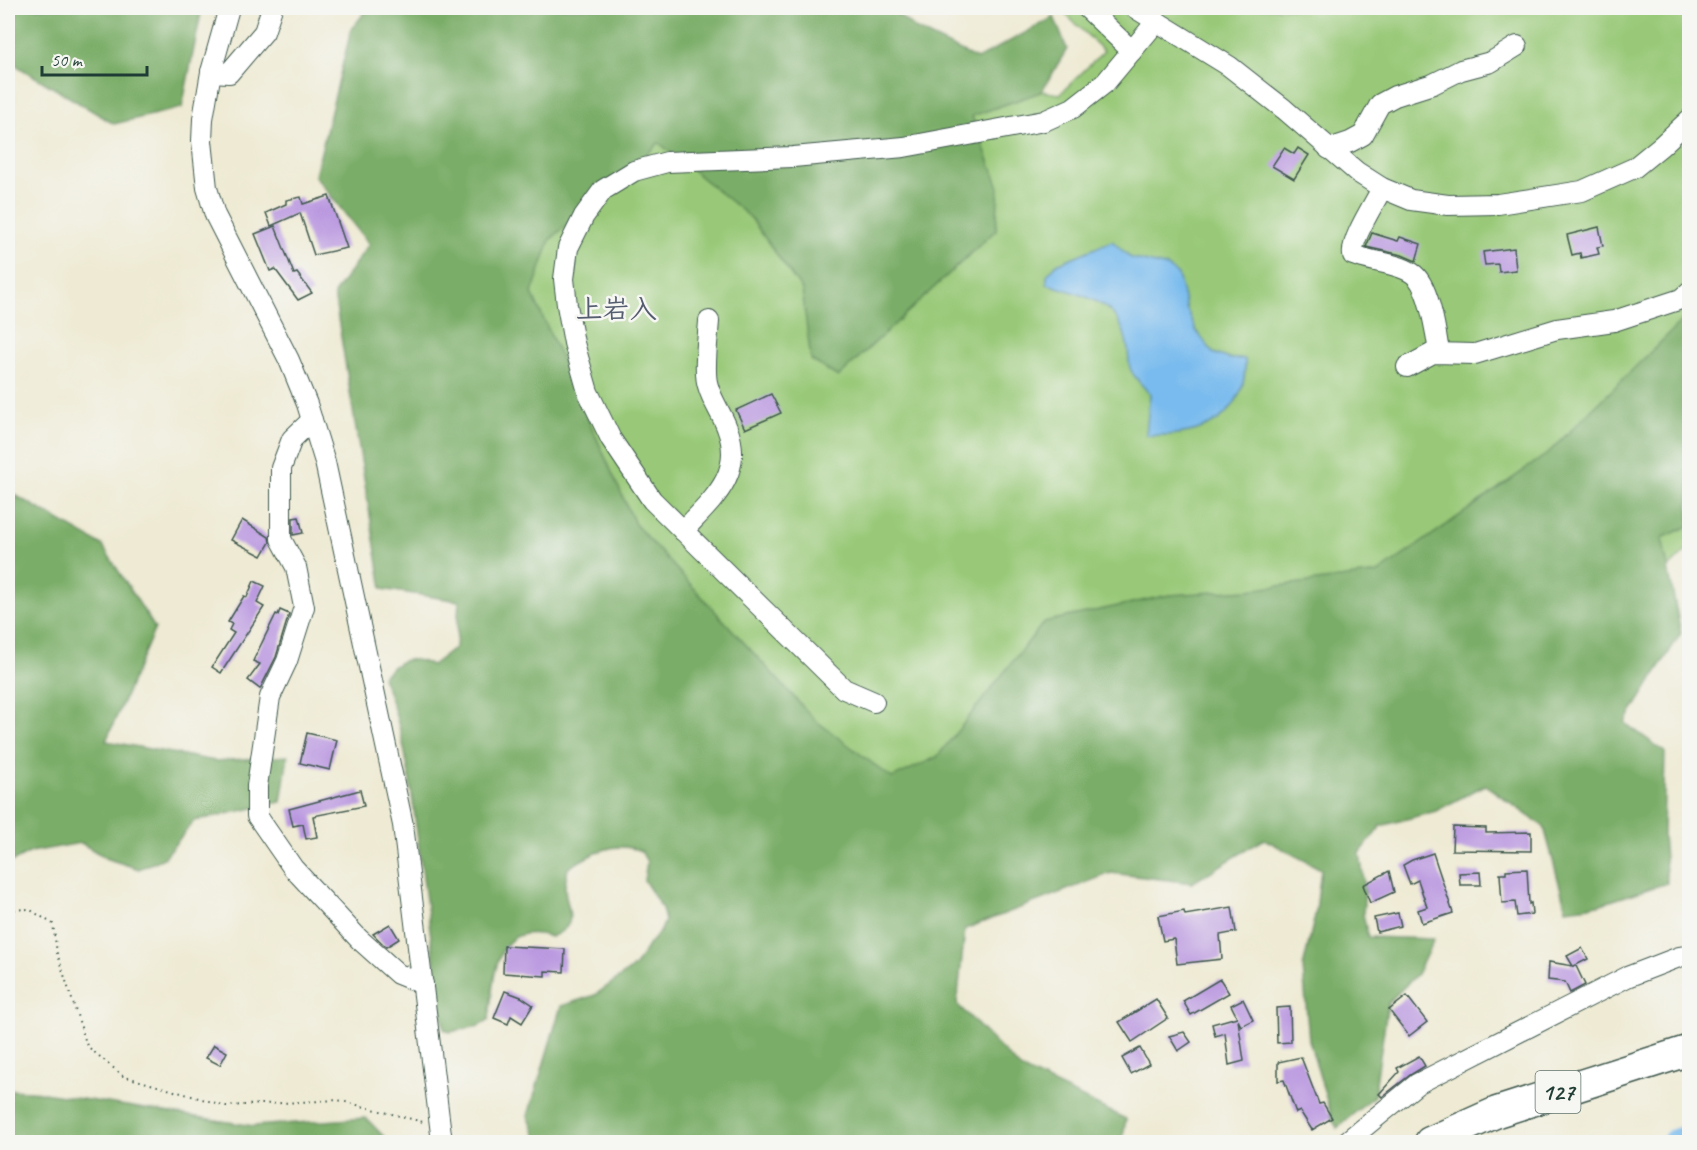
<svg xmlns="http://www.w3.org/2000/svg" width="1697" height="1150" font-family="Caveat,'Klee One',sans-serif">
  <rect width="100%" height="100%" fill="#f6f6f2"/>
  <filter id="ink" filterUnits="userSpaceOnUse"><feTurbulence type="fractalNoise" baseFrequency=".0167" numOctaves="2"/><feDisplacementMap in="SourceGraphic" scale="12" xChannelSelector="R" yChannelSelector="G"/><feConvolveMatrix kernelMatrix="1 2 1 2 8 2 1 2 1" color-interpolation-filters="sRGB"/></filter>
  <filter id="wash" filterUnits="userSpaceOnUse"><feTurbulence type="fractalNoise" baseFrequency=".008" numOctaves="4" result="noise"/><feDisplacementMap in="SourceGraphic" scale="24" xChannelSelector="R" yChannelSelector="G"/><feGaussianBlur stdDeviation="1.35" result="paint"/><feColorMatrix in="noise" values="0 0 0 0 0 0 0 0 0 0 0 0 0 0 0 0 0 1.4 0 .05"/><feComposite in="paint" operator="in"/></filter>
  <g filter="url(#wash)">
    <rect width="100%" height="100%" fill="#eeead3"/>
    <!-- green -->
    <polygon fill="#99c978" stroke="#5c8356" stroke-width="1.5" points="1059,8 1689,8 1689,548 1634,603 869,848 678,726 414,78 923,74 1060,94 1104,51"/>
    <!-- forest -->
    <g fill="#7aad68" stroke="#4c754e" stroke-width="1.5">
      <polygon points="8,8 202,8 182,108 114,124 20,68 8,58"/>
      <path d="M 368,8 L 890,8 L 917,30 L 977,59 L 1054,17 L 1067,49 L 1041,92 L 972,116 L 999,187 L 996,230 L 838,377 L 811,360 L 802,290 L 750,217 L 659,143 L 550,240 L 532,293 L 635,524 L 815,720 L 892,778 L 937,757 L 1044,622 L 1169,595 L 1248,590 L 1378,573 L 1547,454 L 1689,314 L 1689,526 L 1662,538 L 1681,633 L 1625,723 L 1665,752 L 1663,835 L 1667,883 L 1598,905 L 1566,909 L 1544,827 L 1485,785 L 1436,811 L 1381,826 L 1360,853 L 1365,889 L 1363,914 L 1368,937 L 1434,939 L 1417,974 L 1388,1003 L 1374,1096 L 1337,1128 L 1332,1118 L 1309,1040 L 1303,967 L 1316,911 L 1321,869 L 1264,839 L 1192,883 L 1111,873 L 965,929 L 957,1004 L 1020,1068 L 1126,1119 L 1122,1142 L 539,1142 L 528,1116 L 561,1006 L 595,995 L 635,966 L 649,944 L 661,930 L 665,921 L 662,908 L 644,880 L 647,862 L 641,851 C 613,840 592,854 568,868 C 567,875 565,882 565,888 C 567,913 581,924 551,937 C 493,918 494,979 489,1019 L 479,1026 L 450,1032 L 444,1029 C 434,964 426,898 417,833 C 410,780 404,726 382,677 C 399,659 408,655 432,665 L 456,647 L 459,601 L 382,589 L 334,294 L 369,244 L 315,176 L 351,30 Z"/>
      <polygon points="8,491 102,545 155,628 106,741 215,761 288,756 281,802 194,821 164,858 139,869 108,859 81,843 31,852 8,864"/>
      <polygon points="8,1090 31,1091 254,1126 366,1118 389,1142 8,1142"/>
    </g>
    <!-- water -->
    <path fill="#79bbee" stroke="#4c7c91" stroke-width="1.5" d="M 1112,241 L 1131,258 L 1168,267 L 1178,275 L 1187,310 L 1196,330 L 1213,353 L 1230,359 L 1245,359 C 1246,370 1245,376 1242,387 C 1228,429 1186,437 1146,435 L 1150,394 C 1144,387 1133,377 1130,368 C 1128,359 1129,349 1126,340 C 1118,301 1079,294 1047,284 L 1047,275 L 1057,264 Z"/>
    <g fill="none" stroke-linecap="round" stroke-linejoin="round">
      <!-- river -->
      <polyline stroke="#79bbee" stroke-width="26" points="1675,1142 1690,1137"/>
    </g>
    <g id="blocks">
      <!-- building -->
      <g fill="#ba98e0">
        <polygon points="1284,148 1294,154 1298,148 1309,155 1294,179 1272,166"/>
        <polygon points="329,196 347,248 314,255 300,213 271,226 266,213 286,204 286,200 301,197 303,204"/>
        <polygon points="275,226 294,274 297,273 312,293 298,300 275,269 270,271 255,234"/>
        <polygon points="1599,227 1603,246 1597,247 1599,254 1581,258 1580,253 1572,255 1567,235"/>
        <polygon points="1372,233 1398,241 1400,237 1421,244 1416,261 1402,255 1366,247"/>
        <polygon points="1514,248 1516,270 1499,272 1498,264 1485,265 1483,252"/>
        <polygon points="771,394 781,413 745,429 736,410"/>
        <polygon points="299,517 303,533 293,535 293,518"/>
        <polygon points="242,520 269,537 270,542 262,556 231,540"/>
        <polygon points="254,581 265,586 257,603 264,607 221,673 212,667 234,633 229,630 232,624 228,622 244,596 247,597"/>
        <polygon points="280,610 289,614 276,657 260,689 248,680 260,664 253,661 276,614 278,615"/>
        <polygon points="307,733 337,740 330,770 300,763"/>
        <polygon points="360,790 364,806 313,816 317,837 306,839 303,824 293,826 289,809"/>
        <polygon points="1453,827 1486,828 1486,833 1531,832 1531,851 1452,850"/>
        <polygon points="1433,853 1453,913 1422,923 1418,910 1427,907 1418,880 1410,884 1403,865 1412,860"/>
        <polygon points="1527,869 1529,904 1531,903 1532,914 1517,916 1515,902 1502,903 1500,874 1506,874 1506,870"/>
        <polygon points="1389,871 1394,892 1370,903 1363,885"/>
        <polygon points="1480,872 1481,885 1460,885 1459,873"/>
        <polygon points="1232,907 1236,932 1220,935 1222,959 1177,964 1174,939 1163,941 1158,916 1184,911 1185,915"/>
        <polygon points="1398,913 1401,926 1377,932 1374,918"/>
        <polygon points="390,924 399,939 386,947 373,934"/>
        <polygon points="504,946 565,949 564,972 545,971 545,976 503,973"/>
        <polygon points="1582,948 1588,959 1574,966 1576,966 1585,985 1570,993 1565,982 1548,980 1549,962 1573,966 1567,956"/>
        <polygon points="1220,979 1229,993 1191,1015 1183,1001"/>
        <polygon points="505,991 521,997 533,1005 522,1023 511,1016 508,1024 494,1018"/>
        <polygon points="1407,996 1427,1022 1409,1036 1389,1010"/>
        <polygon points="1156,999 1168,1018 1132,1042 1119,1022"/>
        <polygon points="1243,999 1253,1020 1241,1026 1238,1020 1244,1061 1229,1065 1225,1033 1215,1036 1212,1024 1237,1017 1231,1005"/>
        <polygon points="1290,1007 1291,1042 1277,1043 1276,1008"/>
        <polygon points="1184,1032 1191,1042 1178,1051 1169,1036"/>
        <polygon points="214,1045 227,1052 220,1065 206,1058"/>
        <polygon points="1140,1048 1149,1064 1131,1074 1122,1058"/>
        <polygon points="1419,1056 1425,1066 1410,1075 1382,1097 1379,1094 1399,1072 1397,1068"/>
        <polygon points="1301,1057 1319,1104 1323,1103 1332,1118 1312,1130 1300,1111 1296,1113 1284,1080 1278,1081 1278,1062"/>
      </g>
    </g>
  </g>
  <g filter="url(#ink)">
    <use href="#blocks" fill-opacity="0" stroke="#3e574c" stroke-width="1.5"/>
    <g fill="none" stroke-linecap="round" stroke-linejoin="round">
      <defs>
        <g id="minor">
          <polyline points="229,8 211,72 203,119 202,141 207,188 215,215 289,360 307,404 325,462 403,825 442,1142"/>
          <polyline points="1087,8 1132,51"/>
          <polyline points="1135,8 1229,66 1284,109 1357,172 1382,188 1411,200 1448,205 1498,204 1582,191 1634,168 1661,146 1690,119"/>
          <polyline points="211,72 229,73 264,32 272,8"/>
          <polyline points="1329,149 1350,142 1363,135 1380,104 1395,96 1433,84 1461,70 1491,62 1517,46"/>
          <path d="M 1382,188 C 1375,203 1350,240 1353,255 C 1371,262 1397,263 1412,273 C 1429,283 1436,333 1439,352"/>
          <polyline points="1407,367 1433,353 1475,354 1557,329 1614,321 1681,299 1690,291"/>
          <polyline points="312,420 292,439 281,468 281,539 296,567 304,607 287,661 270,697 257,786 257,816 293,868 359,939 398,974 423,984"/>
          <path d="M 683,531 C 712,500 745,474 727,428 C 722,414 712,401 708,386 C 703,372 708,337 709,321"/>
          <polyline points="874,702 844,689 652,500 611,439 588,392 574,343 567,305 564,279 568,248 584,216 603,190 634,171 667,162 793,157 904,147 1044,121 1073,108 1105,83 1156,22"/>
          <polyline points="1346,1142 1417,1084 1627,977 1679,957 1690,955"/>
        </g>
        <polyline id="highway" points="1430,1142 1497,1112 1690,1050"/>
      </defs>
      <!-- minor casing -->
      <use href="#minor" stroke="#3e574c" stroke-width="22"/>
      <!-- highway casing -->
      <use href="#highway" stroke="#3e574c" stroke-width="33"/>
      <!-- path -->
      <polyline stroke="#3e574c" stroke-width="2" stroke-dasharray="1.5 4.5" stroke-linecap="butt" points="8,910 29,909 53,924 57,953 87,1046 123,1076 226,1106 338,1100 423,1122"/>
      <!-- minor -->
      <use href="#minor" stroke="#fff" stroke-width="20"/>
      <!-- highway -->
      <use href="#highway" stroke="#fff" stroke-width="30"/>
    </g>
  </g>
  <g text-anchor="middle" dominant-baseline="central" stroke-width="5" stroke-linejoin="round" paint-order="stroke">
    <!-- shield labels -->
    <rect fill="#f6f6f2" stroke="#60746d" stroke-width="1.5" x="1535.5" y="1071" width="45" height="42" rx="4.5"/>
    <g font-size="24" font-weight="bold" fill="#1f3d34">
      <text x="1558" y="1092">127</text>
    </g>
    <!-- neighbourhood labels -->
    <g font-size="27" font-weight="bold" fill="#555d70" stroke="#f6f6f2">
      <text x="616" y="309">上岩入</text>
    </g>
  </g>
  <!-- margin -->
  <rect width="1697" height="1150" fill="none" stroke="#f6f6f2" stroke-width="30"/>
  <!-- scale -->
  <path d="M42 66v9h105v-9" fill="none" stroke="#1f3d34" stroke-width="3"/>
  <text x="51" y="66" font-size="18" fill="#1f3d34" stroke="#f6f6f2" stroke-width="4.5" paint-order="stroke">50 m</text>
</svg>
